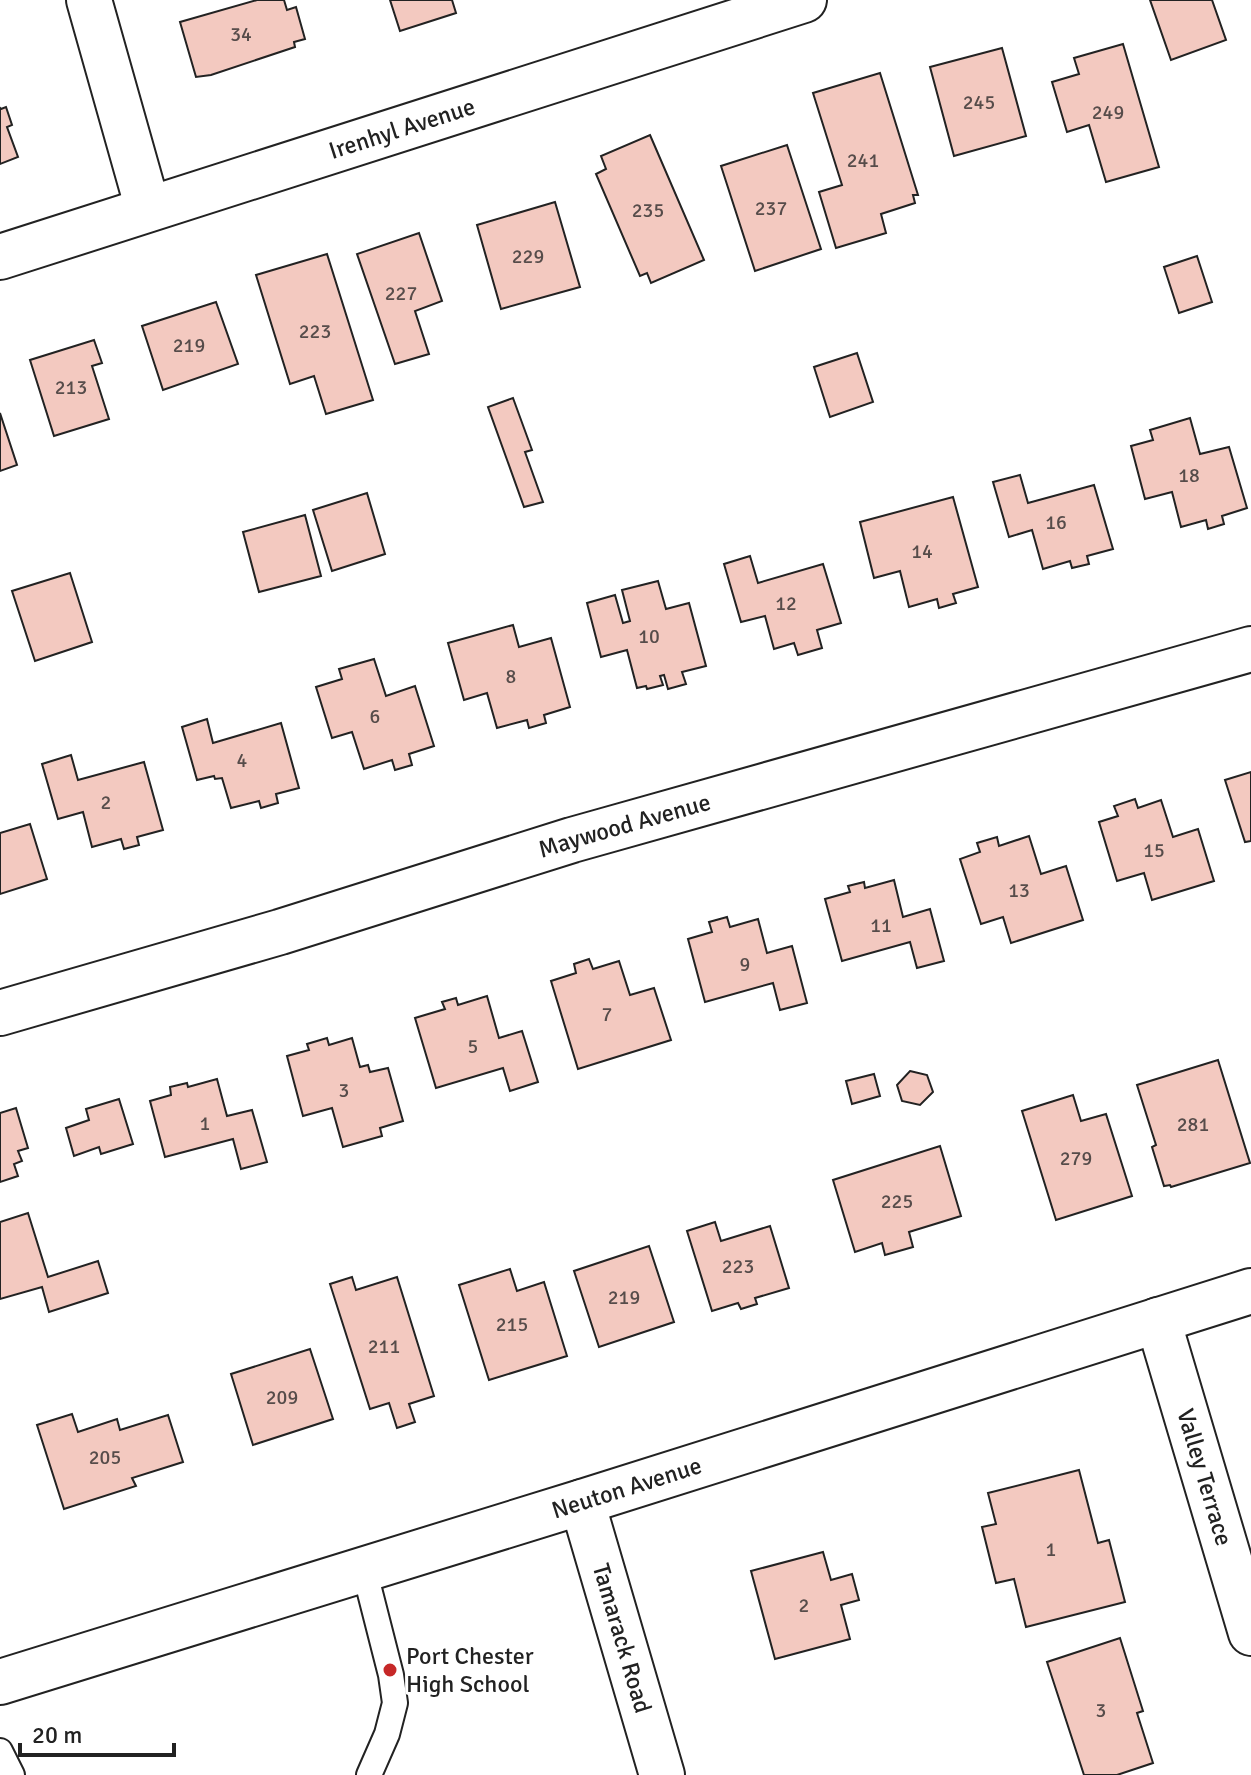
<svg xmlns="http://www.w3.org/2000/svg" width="1251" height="1775" font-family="Signika,sans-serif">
  <rect width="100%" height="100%" fill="#fff"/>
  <!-- building -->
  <g fill="#f3c9c0" stroke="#222" stroke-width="2">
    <polygon points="257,0 284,0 287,10 296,7 305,39 294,42 295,47 211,75 196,77 180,22"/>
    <polygon points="390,0 452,0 456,13 400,31"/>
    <polygon points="1150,0 1212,0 1226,40 1171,60"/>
    <polygon points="1123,44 1159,167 1106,182 1089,125 1067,132 1052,82 1079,74 1074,58"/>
    <polygon points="1002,48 1026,136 954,156 930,67"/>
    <polygon points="880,73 918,195 913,195 915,203 881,214 886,233 836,248 819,192 842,185 813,93"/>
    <polygon points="6,107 12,125 7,127 18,157 0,164 0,108 1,109"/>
    <polygon points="650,135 704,260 651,283 647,273 640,276 596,174 606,169 601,156"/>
    <polygon points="787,145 821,249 755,271 721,166"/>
    <polygon points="555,202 580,287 501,309 477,225"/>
    <polygon points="419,233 442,301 415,311 429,354 395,364 357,254"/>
    <polygon points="327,254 373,400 326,414 314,376 290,384 256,275"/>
    <polygon points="1197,256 1212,302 1179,313 1164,267"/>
    <polygon points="216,302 238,364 163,390 142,326"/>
    <polygon points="94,340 102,363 92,366 109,419 54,436 30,360"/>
    <polygon points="857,353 873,402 830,417 814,367"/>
    <polygon points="513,398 532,450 525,452 543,502 524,507 488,407"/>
    <polygon points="0,413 17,465 0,471"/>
    <polygon points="1190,418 1200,454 1229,447 1247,508 1222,516 1224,524 1208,529 1206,520 1181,527 1172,492 1145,499 1131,446 1153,440 1150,430"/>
    <polygon points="1020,475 1028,503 1094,485 1113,549 1087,556 1089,564 1072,568 1070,561 1043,569 1032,530 1009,537 993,482"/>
    <polygon points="367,493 385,554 332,571 313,510"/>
    <polygon points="953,497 978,587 953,594 956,603 939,608 937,599 909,607 900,571 874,578 860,522"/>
    <polygon points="305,515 321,576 259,592 243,532"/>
    <polygon points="750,556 758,583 823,564 841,623 817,630 822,648 798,655 794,643 774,649 765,616 741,622 724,564"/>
    <polygon points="70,573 92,642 35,661 12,591"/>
    <polygon points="658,581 666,609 689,603 706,666 682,672 686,684 668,689 664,675 660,676 663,685 647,689 646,686 637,688 627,650 601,657 587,603 615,595 623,623 630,621 622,590"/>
    <polygon points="513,625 519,647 551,638 570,707 544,715 546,723 529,728 527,720 497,728 487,693 464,700 448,643"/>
    <polygon points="374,659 386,696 415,686 434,746 409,754 412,765 395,770 392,760 364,769 352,732 332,738 316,687 342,679 339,669"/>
    <polygon points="207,719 213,743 281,723 299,788 276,794 278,803 261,808 259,801 231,808 222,778 215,779 214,776 197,780 182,727"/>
    <polygon points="71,755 78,780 144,762 163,830 137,837 139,845 124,849 121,839 92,847 83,812 58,819 42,764"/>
    <polygon points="1251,772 1251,841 1245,842 1225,780"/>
    <polygon points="1135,799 1138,808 1161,800 1173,837 1198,829 1214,881 1152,900 1144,873 1117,881 1099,822 1118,816 1114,806"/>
    <polygon points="30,824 47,879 0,894 0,833"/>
    <polygon points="1029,836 1041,874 1066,866 1083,920 1011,943 1003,917 981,924 960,859 980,852 977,843 997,837 999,846"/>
    <polygon points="894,880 903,917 930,909 944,961 917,968 910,942 842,961 825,899 850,892 848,886 864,882 865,888"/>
    <polygon points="727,917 730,927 758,919 767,953 792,946 807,1003 780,1010 773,983 705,1002 688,939 712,932 709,922"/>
    <polygon points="589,959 593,969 619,961 630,995 654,988 671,1040 578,1069 551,981 576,973 574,964"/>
    <polygon points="487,996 499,1038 522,1031 538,1082 510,1091 503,1068 436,1088 415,1018 445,1009 442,1002 456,998 458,1005"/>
    <polygon points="327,1038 329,1045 352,1038 360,1067 368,1065 370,1072 388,1068 403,1121 380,1128 382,1136 343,1147 332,1108 303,1116 287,1056 309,1050 307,1044"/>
    <polygon points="1218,1060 1250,1163 1171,1187 1170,1185 1164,1186 1152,1147 1156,1145 1137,1085"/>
    <polygon points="910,1071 927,1075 933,1092 920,1105 902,1101 897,1085"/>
    <polygon points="874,1074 880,1096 852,1104 846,1081"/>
    <polygon points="217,1079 227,1116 252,1110 267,1162 241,1169 233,1139 165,1157 150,1101 171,1095 170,1087 187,1083 188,1087"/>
    <polygon points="1073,1095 1081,1121 1106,1114 1132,1196 1056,1220 1022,1111"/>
    <polygon points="119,1099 133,1144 101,1154 99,1147 74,1156 66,1128 89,1120 86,1109"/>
    <polygon points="16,1108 28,1148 18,1151 22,1161 14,1164 18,1176 0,1182 0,1113"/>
    <polygon points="940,1146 961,1216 909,1232 913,1247 885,1255 882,1243 855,1252 833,1180"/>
    <polygon points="28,1213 48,1277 98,1261 108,1293 49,1312 42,1287 0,1299 0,1222"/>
    <polygon points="715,1222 721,1241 770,1226 789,1288 755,1298 757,1304 741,1309 738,1303 712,1311 687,1231"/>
    <polygon points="649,1246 674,1322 599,1347 574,1271"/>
    <polygon points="510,1269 517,1291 544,1282 567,1356 489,1380 459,1285"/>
    <polygon points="352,1277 356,1290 397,1277 434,1396 409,1404 415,1422 397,1428 389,1403 370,1409 330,1284"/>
    <polygon points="310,1349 333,1419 253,1445 231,1374"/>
    <polygon points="72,1414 78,1432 117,1419 120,1430 168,1415 183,1462 132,1478 136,1486 64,1509 37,1425"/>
    <polygon points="1079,1470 1098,1543 1109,1540 1125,1602 1026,1627 1014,1579 996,1583 982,1527 996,1524 988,1493"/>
    <polygon points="823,1552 831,1580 852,1574 859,1600 841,1605 850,1639 775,1659 751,1571"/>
    <polygon points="1120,1638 1143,1711 1137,1713 1153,1763 1117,1775 1084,1775 1047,1662"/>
  </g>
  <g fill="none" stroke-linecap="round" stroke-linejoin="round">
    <defs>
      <g id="lane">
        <polyline points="364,1569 391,1675 395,1703 387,1734 369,1775"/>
        <polyline points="0,1751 12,1775"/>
      </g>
      <g id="street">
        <polyline points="89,0 148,209"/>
        <path id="s1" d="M 0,257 L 804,0"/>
        <path id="s2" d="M 0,1013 L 280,932 L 572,840 L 1251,649"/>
        <path id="s3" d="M 1158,1320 L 1251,1633"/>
        <path id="s4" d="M 582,1502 L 662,1775"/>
        <path id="s5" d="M 0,1682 L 582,1502 L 1251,1291"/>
      </g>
    </defs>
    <!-- lane casing -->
    <use href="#lane" stroke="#222" stroke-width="28"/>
    <!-- street casing -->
    <use href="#street" stroke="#222" stroke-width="48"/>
    <!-- lane -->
    <use href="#lane" stroke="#fff" stroke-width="24"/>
    <!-- street -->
    <use href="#street" stroke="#fff" stroke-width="44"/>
  </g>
  <!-- markers -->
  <circle fill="#c62828" stroke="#fff" stroke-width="3" cx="390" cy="1670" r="8"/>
  <g text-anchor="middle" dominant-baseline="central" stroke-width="6" stroke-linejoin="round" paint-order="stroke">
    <!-- number labels -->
    <g font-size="20" fill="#564c4a">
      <text x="241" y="34">34</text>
      <text x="979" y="102">245</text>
      <text x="1108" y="112">249</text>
      <text x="863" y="160">241</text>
      <text x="771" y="208">237</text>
      <text x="648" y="210">235</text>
      <text x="528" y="256">229</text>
      <text x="401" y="293">227</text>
      <text x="315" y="331">223</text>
      <text x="189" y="345">219</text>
      <text x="71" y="387">213</text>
      <text x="1189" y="475">18</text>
      <text x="1056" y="522">16</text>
      <text x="922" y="551">14</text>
      <text x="786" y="603">12</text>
      <text x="649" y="636">10</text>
      <text x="511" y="676">8</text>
      <text x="375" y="716">6</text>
      <text x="242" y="760">4</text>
      <text x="106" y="802">2</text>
      <text x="1154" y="850">15</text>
      <text x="1019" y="890">13</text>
      <text x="881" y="925">11</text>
      <text x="745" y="964">9</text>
      <text x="607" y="1014">7</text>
      <text x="473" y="1046">5</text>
      <text x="344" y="1090">3</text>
      <text x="205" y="1123">1</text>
      <text x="1193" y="1124">281</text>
      <text x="1076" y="1158">279</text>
      <text x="897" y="1201">225</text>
      <text x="738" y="1266">223</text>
      <text x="624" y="1297">219</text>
      <text x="512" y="1324">215</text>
      <text x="384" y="1346">211</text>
      <text x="282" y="1397">209</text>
      <text x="105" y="1457">205</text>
      <text x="1051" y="1549">1</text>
      <text x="804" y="1605">2</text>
      <text x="1101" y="1710">3</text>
    </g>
    <!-- street labels -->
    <g font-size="24" fill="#222" stroke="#fff">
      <text stroke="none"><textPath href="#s1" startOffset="422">Irenhyl Avenue</textPath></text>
      <text stroke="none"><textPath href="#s2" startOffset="652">Maywood Avenue</textPath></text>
      <text stroke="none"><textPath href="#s3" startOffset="164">Valley Terrace</textPath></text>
      <text stroke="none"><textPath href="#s5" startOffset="656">Neuton Avenue</textPath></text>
      <text stroke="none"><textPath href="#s4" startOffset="142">Tamarack Road</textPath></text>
    </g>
    <!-- poi labels -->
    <g font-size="24" fill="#222" stroke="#fff" text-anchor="start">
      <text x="406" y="1656">Port Chester<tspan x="406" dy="28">High School</tspan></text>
    </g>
  </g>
  <!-- scale -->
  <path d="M20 1743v12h154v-12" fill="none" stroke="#222222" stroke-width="4"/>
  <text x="32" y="1743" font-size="24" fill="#222222" stroke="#ffffff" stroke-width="6" paint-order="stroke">20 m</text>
</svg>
